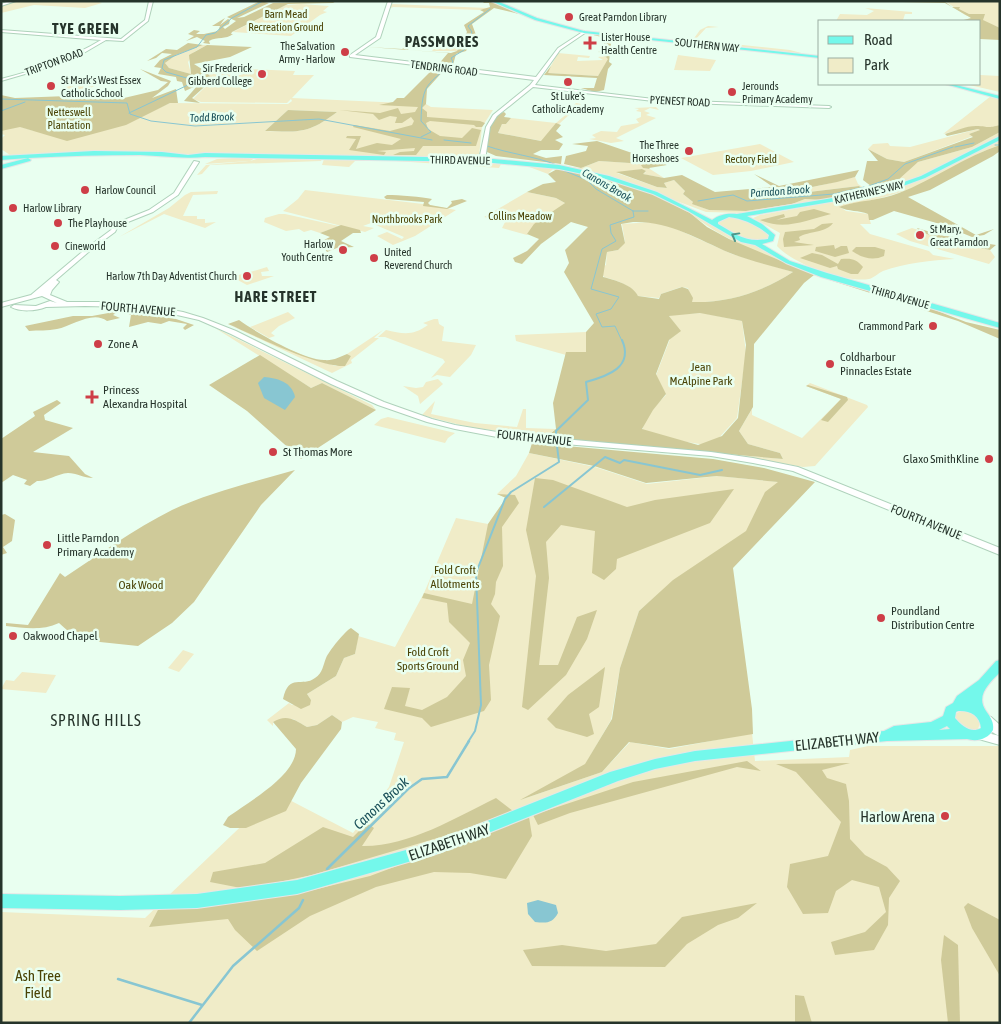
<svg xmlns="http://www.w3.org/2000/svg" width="1001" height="1024" font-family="'Asap Condensed',sans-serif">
  <rect width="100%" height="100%" fill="#e9fff0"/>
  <!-- green -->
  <g fill="#f0ecc8" fill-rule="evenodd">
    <polygon points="15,1 94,1 102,3 85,8 34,5 1,13 1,5"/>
    <polygon points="945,1 1000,1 1000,28 965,15"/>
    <polygon points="301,4 329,6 323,11 327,12 320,15 291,36 233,32 286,5"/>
    <polygon points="391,4 488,8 480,10 393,7 389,9"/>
    <polygon points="865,8 912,12 912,14 905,14 903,20 909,21 836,21 840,14 867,15 874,11"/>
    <polygon points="708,26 719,27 706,28 695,40 790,50 805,54 692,41 700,30"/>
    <polygon points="445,36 464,37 457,51 432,51"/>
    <polygon points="203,45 207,45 194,52 188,62 191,74 169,68 165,63 176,55"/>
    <polygon points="558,53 590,56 589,58 578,57 577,61 603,60 598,57 605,56 609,59 598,76 547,73"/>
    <polygon points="678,55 716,60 710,71 674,70"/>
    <path d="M 246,69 L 295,71 L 293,75 L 314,75 L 292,98 L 426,104 L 431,107 L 493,110 L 482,127 L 479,156 L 466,158 L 190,156 L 171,153 L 22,157 L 10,155 L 1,149 L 1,139 L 5,135 L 1,134 L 1,130 L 18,126 L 34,131 L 141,116 L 170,103 L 288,104 L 292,101 L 291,99 L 287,103 L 201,102 L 193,99 L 212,80 L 208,73 L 241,75 ZM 288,110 L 337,112 C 308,134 300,132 265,131 Z"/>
    <polygon points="980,75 1000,76 1000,92 965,84 980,84"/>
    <polygon points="89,77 109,80 78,93 59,90"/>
    <polygon points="991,96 1000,98 1000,125 988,129 978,126 966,128 943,134"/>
    <polygon points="576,103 581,104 559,124 556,124 542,141 498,133 502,124 506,124 511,118 556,123 576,106 574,105"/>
    <polygon points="656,107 659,110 650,108 644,111 650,113 646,115 656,118 616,138 624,141 611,143 589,139 596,138 592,135 601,131 617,132 621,126 639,123 636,119 641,117 641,112 636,111 639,109 634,108"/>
    <polygon points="978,129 981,130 969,134 973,136 904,162 887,159 868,149 873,144 888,143 890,146 910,147"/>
    <polygon points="1000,132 1000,137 919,177 879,190 878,187 890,184 918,162 972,147"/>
    <path d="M 1000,139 L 1000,145 C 974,153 952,170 928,181 C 899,195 870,201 840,207 L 846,211 L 868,214 L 871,224 L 860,224 L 870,234 L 929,251 L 933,255 L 955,259 C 932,260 905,263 883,271 C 878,273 874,278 869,279 C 845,283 793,264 777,246 L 780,233 L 753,218 L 760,215 L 888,192 L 915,182 Z"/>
    <polygon points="760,144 794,162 751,171 713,175 681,158"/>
    <polygon points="235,158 255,158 250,161 257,159 322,159 321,161 210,165 202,174 197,175 206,165 249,161 205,164 217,159"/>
    <polygon points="324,159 472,161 501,164 499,168 396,161 355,161 349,167 322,165"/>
    <polygon points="599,161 647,164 642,165 643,168 650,169 664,178 642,174 646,172 642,169 617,173 657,187 667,188 664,183 674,180 685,191 683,194 693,202 693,204 709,210 746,211 792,204 805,199 822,200 866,192 859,186 784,195 769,194 781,190 818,186 855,177 858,184 870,192 746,213 706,212 610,176 562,166 581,168"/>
    <path d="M 524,165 L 552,167 L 644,190 L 678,205 L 738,241 L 759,245 L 775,256 L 822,275 L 814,275 C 771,258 725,242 690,213 L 553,169 L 548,174 Z"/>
    <polygon points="305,190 423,204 456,210 415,236 393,245 377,236 387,232 402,239 404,237 371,223 363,226 374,228 365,232 283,211 298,199"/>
    <polygon points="218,191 217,194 193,195 183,216 197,216 197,219 205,219 205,223 216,222 205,228 164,214 119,237 169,208 185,195 191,192"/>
    <polygon points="527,192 556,198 565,203 527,235 502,228 505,222 484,217"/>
    <polygon points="279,214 285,214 339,226 320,233 311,230 304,232 299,229 286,231 264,222 265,218"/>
    <path d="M 728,217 L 744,219 L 768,233 L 768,240 C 750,248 732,233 717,224 L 719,219 Z"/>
    <path d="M 652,222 L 672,227 L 732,254 L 793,272 C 762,292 728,303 692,302 L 688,288 L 681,287 L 661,294 L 659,298 L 638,296 C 631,285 616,280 604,277 L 599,268 L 606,265 L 607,252 L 618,250 L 625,242 L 622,224 Z"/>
    <polygon points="912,228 952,241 990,250 995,257 989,264 910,241 896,234"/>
    <polygon points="267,267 269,271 261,272 262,276 274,276 247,285 232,277 242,274 246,279 252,277 247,273"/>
    <polygon points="288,312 295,318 279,326 271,333 275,336 269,338 250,327"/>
    <path d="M 703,313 L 742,321 L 746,353 L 737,418 L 716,441 L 706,445 L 642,435 C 642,419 656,405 666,395 L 655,378 L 670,339 L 680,331 L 669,316 L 675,314 Z"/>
    <path d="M 434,319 L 438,319 L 439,324 L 444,327 L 442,341 L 476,345 L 471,355 L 450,377 L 437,375 L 431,378 L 445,362 L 443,359 L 385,337 L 378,337 L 386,330 C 403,334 413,336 428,325 L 423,323 Z"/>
    <polygon points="228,324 312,359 336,366 351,356 347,354 383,330 374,338 379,338 351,360 352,363 332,373"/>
    <polygon points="215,328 372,405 376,410 322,383 311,388"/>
    <polygon points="586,332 586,352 567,352 566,355 516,341 515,335"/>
    <polygon points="438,379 443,384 420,404 418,396 403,386 416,388 423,387 426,382"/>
    <polygon points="810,383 867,405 868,407 815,466 803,467 729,454 783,459 780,453 748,444 739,431 752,409 752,415 802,438 841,399 806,386"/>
    <polygon points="435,401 431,414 475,423 517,427 523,409 526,409 526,428 556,429 545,437 468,427 422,415"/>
    <polygon points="388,417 455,433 448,438 445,443 374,425 381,419"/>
    <polygon points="529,453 595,467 647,484 718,476 779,482 747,531 673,581 639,611 620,668 611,720 585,765 523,799 602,772 630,742 669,749 752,733 755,761 849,757 850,750 868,746 1000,746 1000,1023 1,1023 1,912 145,918 276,793 353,833 389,787 404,742 394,740 396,733 375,728 378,722 353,717 342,722 332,715 317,725 307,727 293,719 273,722 273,726 267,720 289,703 292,705 311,700 307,694 336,676 344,658 355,654 358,636 395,647 424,593 456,518 488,524 506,498 497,494 516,476"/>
    <polygon points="183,650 194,654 179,672 168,668"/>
    <polygon points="22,672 56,675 46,693 1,689 6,680 14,681"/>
    <path d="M 961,711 C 971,711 976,715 980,723 L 978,729 L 967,730 L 954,720 L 955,714 Z"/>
  </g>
  <!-- forest -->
  <g fill="#cfca99" fill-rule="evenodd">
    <path d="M 260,1 L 269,3 L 237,18 L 244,17 L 273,3 L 336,1 L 333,3 L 288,4 L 232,32 L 231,34 L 233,34 C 226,40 217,36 209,41 L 210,44 L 203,43 L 205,41 L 197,37 L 186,41 L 194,36 L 188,34 L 194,30 L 200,31 L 196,34 L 204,34 L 218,31 L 220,26 L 212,26 L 225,18 L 220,25 L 228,19 L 230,20 L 229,24 L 223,27 L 225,29 L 236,21 L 227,17 Z"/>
    <polygon points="485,1 491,1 519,14 494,8 472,24 476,35 466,51 456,54 453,65 449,68 437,66 448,53 368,47 402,49 406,47 404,45 410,45 408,50 451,53 457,51 467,32 464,25 484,12 480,10 490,7 489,3 483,3"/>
    <polygon points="944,1 952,7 960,7 959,9 969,14 985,14 983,20 1000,28 1000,40 980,39 980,21 960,21 971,18 945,3 902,2"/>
    <polygon points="589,34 652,40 657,41 609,38 611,45 609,62 612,64 608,69 604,90 595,92 581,88 594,88 597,78 544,75 551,66 548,73 598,76 608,59 605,56 607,53 598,52 602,51 606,38"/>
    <polygon points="188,43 203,45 176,55 165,63 169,68 191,74 189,55 207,45 252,47 230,57 194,64 208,73 212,80 192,98 200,103 184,101 198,85 185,91 182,82 177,81 176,77 158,74 161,68 154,67 160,60 172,54 162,53 156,58 147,61 166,49 177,50"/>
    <polygon points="434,68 445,69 427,89 426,104 422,108 427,112 427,117 480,121 485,123 482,127 476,127 474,125 430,121 426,123 428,129 440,136 462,138 472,128 481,130 476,146 423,146 416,155 393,155 400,152 414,151 415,148 377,151 386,152 384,155 349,150 356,139 346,138 347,136 361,136 356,149 377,143 392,145 401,139 353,127 354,125 390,131 412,125 414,121 411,117 402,123 395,123 397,117 390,116 379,120 373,114 339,110 380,113 398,108 401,114 415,112 418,107 379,105 393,102 397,98 404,98"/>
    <polygon points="140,69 171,81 168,86 152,98 176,89 178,103 170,103 126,125 67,141 20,127 1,131 1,95 15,98 94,95 124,98 158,90 168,82 161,81"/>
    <path d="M 288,110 L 337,112 C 308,134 300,132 265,131 Z"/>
    <path d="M 504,112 L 506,114 L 504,117 L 511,118 L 506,124 L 502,124 L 498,133 L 541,141 L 556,123 L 561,125 L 556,131 L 563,137 L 555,140 L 563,144 L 559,150 L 541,150 L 533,154 L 546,158 L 562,156 L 561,164 L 496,156 L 487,152 C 487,137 488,117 504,112 Z"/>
    <path d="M 1000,125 L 1000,132 L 972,147 L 918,162 L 898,180 L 875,189 L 863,180 L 867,161 L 878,161 L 868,149 L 887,159 L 904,162 L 973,137 L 969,134 L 980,130 L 978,129 L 947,136 L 945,134 C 955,131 966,126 976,126 C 989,126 985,129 1000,125 Z"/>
    <polygon points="597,141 667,165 649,168 650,169 643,168 641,165 645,164 599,161 581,168 564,164 566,156 586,151 588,146 572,144"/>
    <path d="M 1000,145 L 1000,151 L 993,156 L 930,190 L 908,197 L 976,235 L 994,229 L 984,235 L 972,237 L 940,224 L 894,211 L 873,220 L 869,220 L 868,214 C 859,210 849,212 839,207 C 858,200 880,201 899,193 C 933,180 966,156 1000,145 Z"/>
    <path d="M 559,168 L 645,190 L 690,213 L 707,227 L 729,239 L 805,271 L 927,307 L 966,322 L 1000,330 L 1000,339 L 958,321 L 814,275 L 804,283 L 754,344 L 753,407 L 739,431 L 748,444 L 780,453 L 783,459 L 545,438 L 556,429 L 553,403 L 566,352 L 586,352 L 586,332 L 594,323 L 564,272 L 569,263 L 565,250 L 588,227 L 571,222 L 541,244 L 522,264 L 515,262 L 513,258 L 527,251 L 539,239 L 527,234 L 534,224 L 565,203 L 556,198 L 527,192 L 543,184 L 556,182 L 548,174 ZM 633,222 C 670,221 697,239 730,253 C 750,261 772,266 793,272 C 762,292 728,303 692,302 L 693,298 L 688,289 L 682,287 L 661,294 L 659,299 L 638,296 C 633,285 615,280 603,277 L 607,252 L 618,250 L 625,243 L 621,224 ZM 700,313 L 742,321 L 746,345 L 738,418 L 722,436 L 698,445 L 642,429 L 653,410 L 666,394 L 656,374 L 669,340 L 681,331 L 669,316 Z"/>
    <polygon points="642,169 646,171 643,174 664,178 682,175 715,192 773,187 754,174 779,186 859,170 855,177 837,182 797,190 781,190 771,194 784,195 859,186 866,192 822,200 805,199 792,204 746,211 709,210 692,204 693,202 683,194 685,191 674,180 664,183 667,188 657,187 616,172"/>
    <path d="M 387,195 C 399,195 422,197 432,199 L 428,203 L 430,205 L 447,208 L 452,203 L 451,201 L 462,199 L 467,201 L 447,209 L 423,206 L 424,202 L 386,199 L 384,197 Z"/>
    <path d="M 814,209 L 831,214 C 806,220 785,231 760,220 L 784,214 L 785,217 L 776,220 L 797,216 L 800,212 Z"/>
    <path d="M 833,223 C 826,233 809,231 799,237 L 800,240 L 794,242 L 814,245 L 784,247 L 783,239 L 785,232 L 814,229 L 822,224 Z"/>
    <polygon points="341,225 360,230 361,233 353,233 341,241 354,247 337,248 327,252 320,242 330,237 320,233"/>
    <polygon points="917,228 944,236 963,237 952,238 996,245 990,250 943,240 919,231"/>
    <polygon points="834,245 835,249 841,246 847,246 849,253 835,257 815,251 816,247"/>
    <path d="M 856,247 L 875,247 L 885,250 L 884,256 C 873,261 862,258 852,251 Z"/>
    <path d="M 812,253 L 822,255 L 838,264 L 841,259 C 852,258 856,259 863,267 L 858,274 L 851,274 L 838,269 L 837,266 L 830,268 L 800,258 Z"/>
    <path d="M 125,310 L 164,315 L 194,325 L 185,330 L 183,328 L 187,324 L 169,321 L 161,324 L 148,322 L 129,327 L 131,315 L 119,311 L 113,315 L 120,318 L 107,321 C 93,310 72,326 57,329 C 48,331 38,330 29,331 L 25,326 L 73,316 L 92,316 Z"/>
    <path d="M 239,320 C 257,333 302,359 324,360 C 333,361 340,357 347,354 L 351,356 L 345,366 C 317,367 256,336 228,324 Z"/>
    <polygon points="260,355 311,388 322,383 376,410 301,459 247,411 209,385"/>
    <polygon points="808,385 847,397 848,400 828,422 821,420 841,399 806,386"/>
    <path d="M 57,400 L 61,403 L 44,415 L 45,420 L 73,428 L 33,452 L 69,456 L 85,474 L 93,478 C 84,478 76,473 68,473 C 56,474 46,482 37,481 L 30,486 L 24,484 L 27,480 L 13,475 L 1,483 L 1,439 L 35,416 L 33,412 Z"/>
    <polygon points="532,443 713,459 764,468 815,482 733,568 752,709 753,734 669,748 629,742 602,772 520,800 585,764 612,719 620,668 639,611 673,580 746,531 765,492 778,482 717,476 646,483 594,466 529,453"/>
    <path d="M 295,470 L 261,505 L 194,602 L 172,623 L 138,646 L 100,642 L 69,632 L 59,623 C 42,631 24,628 6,626 L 6,623 L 28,625 L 60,573 L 65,577 C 100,554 134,529 172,510 C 210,492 254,482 295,470 Z"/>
    <polygon points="535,478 553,480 627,507 655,500 734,489 710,523 617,559 616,569 604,580 592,573 595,531 561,525 546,542 549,578 539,665 558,665 577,617 597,610 587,639 566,675 528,710 522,707 536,576 526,530"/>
    <polygon points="497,494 515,495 519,503 502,527 503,566 496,582 495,594 491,604 500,616 489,665 491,700 484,711 431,727 422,718 384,709 392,687 410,688 405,706 422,710 447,697 466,676 463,660 470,643 449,622 447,603 422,598 424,593 472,604 488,524 506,498"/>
    <polygon points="5,514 15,520 12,541 3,547 7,553 1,555 1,515"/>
    <path d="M 351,628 L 359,634 L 355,654 L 344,658 L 336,676 L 307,694 L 311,700 L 310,705 L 301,709 L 283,699 C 289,672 302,688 315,678 C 323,673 323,665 326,658 C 329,651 345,631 351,628 Z"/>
    <polygon points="605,667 599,707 589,714 594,734 587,737 556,728 547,719 568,695"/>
    <path d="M 332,715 L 342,722 L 341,729 L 301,783 L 286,811 L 246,828 L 230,828 L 223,825 L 228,817 C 248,802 296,776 296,749 L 273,722 C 286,714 294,719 307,727 L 317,725 Z"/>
    <polygon points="747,761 761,771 737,767 570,813 538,825 533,815 633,782"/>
    <polygon points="850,763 822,770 827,778 846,784 849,801 850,839 865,855 887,867 900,881 889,898 888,925 874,950 835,955 831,942 865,932 886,912 879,887 852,880 836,891 828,913 803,914 787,887 790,864 828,856 841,822 796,772 776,764"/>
    <path d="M 496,798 L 513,811 L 451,834 L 312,875 L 246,889 L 210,882 L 213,872 L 265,863 L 323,827 L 353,837 L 367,823 L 374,828 L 362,846 C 408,847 455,818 496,798 Z"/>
    <polygon points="529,817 532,836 506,879 470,873 434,872 376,887 310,916 257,951 235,930 228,919 149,927 159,908 301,893 370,876"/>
    <polygon points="757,903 738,918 718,925 687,944 665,967 532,966 523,950 562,945 606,951 656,944 682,917"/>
    <polygon points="968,903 1000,920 1000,976 972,928 964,907"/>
    <polygon points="944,935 958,945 960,1023 948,1023 941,960"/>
    <polygon points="795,995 804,996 812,1023 795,1023"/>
  </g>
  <!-- water -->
  <g fill="#88c6d2">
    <path d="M 264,377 C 277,378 292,382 295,397 L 285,410 L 264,398 L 258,383 Z"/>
    <path d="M 538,900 L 556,905 L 558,913 C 552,924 546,923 535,922 L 528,914 L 527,903 Z"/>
  </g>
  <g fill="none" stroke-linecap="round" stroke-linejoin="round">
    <!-- stream-far2 -->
    <g stroke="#88c6d2" stroke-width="1">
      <polyline points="1,99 127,103 130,114 151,121 195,126 319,119 432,140"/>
      <polyline points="1,111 25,102"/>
      <polyline points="129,113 190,84 190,79 166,72 162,68 164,60 197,47 206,35 215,33 232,18 263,1"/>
      <path d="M 421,137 L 431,132 L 421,121 C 422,83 427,86 453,62 L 451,58 L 464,50 L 472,32 L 468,26 L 490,9"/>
      <polyline points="444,140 471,143"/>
      <polyline points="995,145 1000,145"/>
      <path d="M 487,146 C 510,154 534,156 557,165"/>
      <polyline points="955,147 974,143"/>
      <polyline points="560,169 587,180 596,189 633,211"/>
      <polyline points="869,186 888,179 905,164 953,147"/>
      <polyline points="698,201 733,195 747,201 834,194 864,187"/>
      <polyline points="633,211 648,211"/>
      <polyline points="622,341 615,326 602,327 596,314 611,309 619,297 591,289 602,249 616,241 611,233 610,225 634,217 633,211"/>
    </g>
    <!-- stream-far1 -->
    <g stroke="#88c6d2" stroke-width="2">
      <path d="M 556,435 L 556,431 L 588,400 L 586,382 C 608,376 634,367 622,340"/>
      <polyline points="544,507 605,457 620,463 624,460 700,475 722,470"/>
      <polyline points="468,742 475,731 481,705 476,573 505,499 511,492 559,462 557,446"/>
    </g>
    <!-- stream -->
    <g stroke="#88c6d2" stroke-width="2.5">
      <polyline points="327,869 408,789 422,779 447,777 469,741"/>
      <polyline points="118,979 202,1005"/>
      <polyline points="189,1023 233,966 299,908 303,900"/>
    </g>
    <defs>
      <g id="secondary">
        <polygon points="10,1 16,1 1,6 1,4"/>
        <path d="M 149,1 L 153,1 L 148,21 L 123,41 L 106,40 L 82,54 L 56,65 L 1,81 L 1,79 C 36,70 70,59 101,40 L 1,32 L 1,30 L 121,39 L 145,20 Z"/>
        <polygon points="388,1 392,1 380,38 355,55 536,77 558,48 584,31 585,33 560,50 535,85 662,100 829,106 831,107 829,108 662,102 533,87 497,116 490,127 485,160 482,162 479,160 486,127 493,115 530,85 534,80 350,57 350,55 376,37"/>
        <path d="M 194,161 L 199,162 L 178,195 L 153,212 L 118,226 L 115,232 L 92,249 L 56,280 L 59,282 L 52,290 L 50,295 L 67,302 L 105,302 L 145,305 L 183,312 L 203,318 L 236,331 L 337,381 L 384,402 L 432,419 L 455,425 L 497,432 L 540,437 L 711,452 L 753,458 L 798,467 L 1000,548 L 1000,555 L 793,471 L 753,463 L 711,456 L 540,442 L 497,437 L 455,429 L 427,422 L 378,405 L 331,384 L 231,334 L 199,320 L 164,312 L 125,307 L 85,306 L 46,307 C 36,311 20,312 11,307 L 14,305 L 36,306 L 50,301 L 57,303 L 42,296 L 1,307 L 1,303 L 31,295 L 88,247 L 111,230 L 114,224 L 149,210 L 174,193 Z"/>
        <path d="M 987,716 L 991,717 L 1000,725 L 1000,736 C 993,734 985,726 982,720 L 983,717 Z"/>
        <polygon points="979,731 1000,736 1000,745 975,738 973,735 975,732"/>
      </g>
      <g id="primary">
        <polygon points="491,1 497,1 537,18 584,31 820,56 820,58 584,33 535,20"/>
        <polygon points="945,84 952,84 1000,96 1000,99"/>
        <path d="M 1000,136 L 1000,140 L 925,178 L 884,193 L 747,216 L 762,224 L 775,235 L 773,241 L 762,244 L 790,261 L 827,273 L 1000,323 L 1000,328 L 821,277 L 786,263 L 755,245 L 741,242 L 688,211 L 653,194 L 606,179 L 559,169 L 482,162 L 205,157 C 183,159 162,156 140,155 C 102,155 66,156 28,158 L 31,160 L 30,161 L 1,169 L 1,165 L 28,158 L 1,160 L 1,156 L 94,151 L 162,152 L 188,155 L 205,153 L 482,158 L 559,165 L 609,176 L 657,192 L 712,220 C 720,214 728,213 737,214 L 881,190 L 921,176 ZM 729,217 C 744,219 757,225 769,235 L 768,239 C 746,243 737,235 718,224 L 718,222 Z"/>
        <path d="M 1000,660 L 1000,672 C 990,683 975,695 986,711 C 991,718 994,722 993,730 C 988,739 977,742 967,739 L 887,741 L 695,761 L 655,769 L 618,781 L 436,854 L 297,894 L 197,908 L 120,910 L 1,908 L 1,894 L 120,896 L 197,894 L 297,880 L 435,842 L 610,772 L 655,759 L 695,751 L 884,731 L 894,726 L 931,722 L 943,716 L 946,707 L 953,703 L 957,696 L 979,680 L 996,661 ZM 958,711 C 969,710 980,715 981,728 C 971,734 962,726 955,718 L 956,712 ZM 947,726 L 950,729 L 939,730 Z"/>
      </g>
    </defs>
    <!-- secondary casing -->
    <use href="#secondary" stroke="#afd2bb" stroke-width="2"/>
    <!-- primary casing -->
    <use href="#primary" stroke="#e5e7e6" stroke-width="2"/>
    <!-- secondary -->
    <use href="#secondary" fill="#fff" fill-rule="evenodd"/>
    <!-- primary -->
    <use href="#primary" fill="#74f8eb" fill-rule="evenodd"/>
  </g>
  <!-- one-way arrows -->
  <defs><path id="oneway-chevron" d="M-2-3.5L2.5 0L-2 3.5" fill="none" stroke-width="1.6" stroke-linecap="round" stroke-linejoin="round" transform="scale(1.25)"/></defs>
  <use stroke="#4d968b" href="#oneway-chevron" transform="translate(735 236) rotate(-151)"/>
  <!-- markers -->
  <g fill="#ce3e47" stroke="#e9fff0" stroke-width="2">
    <circle cx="569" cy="17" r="5"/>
    <path d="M587.5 35.5h5v5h5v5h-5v5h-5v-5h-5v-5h5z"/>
    <circle cx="345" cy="52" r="5"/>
    <circle cx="262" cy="74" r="5"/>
    <circle cx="568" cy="82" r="5"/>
    <circle cx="51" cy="86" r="5"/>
    <circle cx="732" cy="92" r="5"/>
    <circle cx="689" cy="151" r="5"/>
    <circle cx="85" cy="190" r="5"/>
    <circle cx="13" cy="208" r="5"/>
    <circle cx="58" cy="223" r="5"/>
    <circle cx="920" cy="235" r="5"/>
    <circle cx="55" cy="246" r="5"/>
    <circle cx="343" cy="250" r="5"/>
    <circle cx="374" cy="258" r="5"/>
    <circle cx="247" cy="276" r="5"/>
    <circle cx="933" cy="326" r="5"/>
    <circle cx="98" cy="344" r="5"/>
    <circle cx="830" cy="364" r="5"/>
    <path d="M89.5 389.5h5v5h5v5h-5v5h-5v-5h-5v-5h5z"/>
    <circle cx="273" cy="452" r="5"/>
    <circle cx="989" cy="459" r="5"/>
    <circle cx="47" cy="545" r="5"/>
    <circle cx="881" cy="618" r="5"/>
    <circle cx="13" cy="636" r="5"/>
    <circle cx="945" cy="816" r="5"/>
  </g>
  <g text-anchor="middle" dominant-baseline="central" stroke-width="5" stroke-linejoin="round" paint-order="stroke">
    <!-- far-park labels -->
    <g font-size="11" fill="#4a4305" stroke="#e9fff0">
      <text x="286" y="14">Barn Mead<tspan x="286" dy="13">Recreation Ground</tspan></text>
      <text x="69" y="112">Netteswell<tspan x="69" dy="13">Plantation</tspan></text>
      <text x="751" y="159">Rectory Field</text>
      <text x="520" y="216">Collins Meadow</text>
      <text x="407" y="219">Northbrooks Park</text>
    </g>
    <!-- far-poi labels -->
    <g font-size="11" fill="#26342b" stroke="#e9fff0" text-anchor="start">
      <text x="579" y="17">Great Parndon Library</text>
      <text x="601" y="37">Lister House<tspan x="601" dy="13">Health Centre</tspan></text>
      <text x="335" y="46" text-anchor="end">The Salvation<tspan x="335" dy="13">Army - Harlow</tspan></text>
      <text x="252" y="68" text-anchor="end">Sir Frederick<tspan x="252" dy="13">Gibberd College</tspan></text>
      <text x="61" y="80">St Mark's West Essex<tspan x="61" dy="13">Catholic School</tspan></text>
      <text x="742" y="86">Jerounds<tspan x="742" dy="13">Primary Academy</tspan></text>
      <text x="568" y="96" text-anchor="middle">St Luke's<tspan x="568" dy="13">Catholic Academy</tspan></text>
      <text x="679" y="145" text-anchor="end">The Three<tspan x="679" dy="13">Horseshoes</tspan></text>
      <text x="95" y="190">Harlow Council</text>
      <text x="23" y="208">Harlow Library</text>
      <text x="68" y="223">The Playhouse</text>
      <text x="930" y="229">St Mary,<tspan x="930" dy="13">Great Parndon</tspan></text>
      <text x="333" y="244" text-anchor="end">Harlow<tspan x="333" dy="13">Youth Centre</tspan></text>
      <text x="65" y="246">Cineworld</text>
      <text x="384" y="252">United<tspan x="384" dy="13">Reverend Church</tspan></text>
      <text x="237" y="276" text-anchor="end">Harlow 7th Day Adventist Church</text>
      <text x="923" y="326" text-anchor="end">Crammond Park</text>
    </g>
    <!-- far-street labels -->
    <g font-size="11" fill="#26342b" stroke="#e9fff0">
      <text transform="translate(707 45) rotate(6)">SOUTHERN WAY</text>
      <text transform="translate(54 62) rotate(-20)">TRIPTON ROAD</text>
      <text transform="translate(444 68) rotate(7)">TENDRING ROAD</text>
      <text transform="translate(680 101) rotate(3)">PYENEST ROAD</text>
      <text transform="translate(460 160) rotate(1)">THIRD AVENUE</text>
      <text transform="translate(869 192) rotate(-13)">KATHERINE'S WAY</text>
      <text transform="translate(900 297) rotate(16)">THIRD AVENUE</text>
    </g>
    <!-- far-water labels -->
    <g font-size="11" font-style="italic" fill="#194f58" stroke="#e9fff0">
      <text transform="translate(212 117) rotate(-2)">Todd Brook</text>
      <text transform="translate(607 185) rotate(30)">Canons Brook</text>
      <text transform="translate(780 191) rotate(-4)">Parndon Brook</text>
    </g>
    <!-- street labels -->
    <g font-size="12" fill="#26342b" stroke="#e9fff0">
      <text transform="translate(138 309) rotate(5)">FOURTH AVENUE</text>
      <text transform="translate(534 438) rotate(6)">FOURTH AVENUE</text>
      <text transform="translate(926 522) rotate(22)">FOURTH AVENUE</text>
    </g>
    <!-- poi labels -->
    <g font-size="12" fill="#26342b" stroke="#e9fff0" text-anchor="start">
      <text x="108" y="344">Zone A</text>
      <text x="840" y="357">Coldharbour<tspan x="840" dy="14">Pinnacles Estate</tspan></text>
      <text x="103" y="390">Princess<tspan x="103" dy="14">Alexandra Hospital</tspan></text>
      <text x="283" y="452">St Thomas More</text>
      <text x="979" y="459" text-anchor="end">Glaxo SmithKline</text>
      <text x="57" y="538">Little Parndon<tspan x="57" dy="14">Primary Academy</tspan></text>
      <text x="891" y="611">Poundland<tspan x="891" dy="14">Distribution Centre</tspan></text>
      <text x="23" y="636">Oakwood Chapel</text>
    </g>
    <!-- park labels -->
    <g font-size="12" fill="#4a4305" stroke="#e9fff0">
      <text x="701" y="367">Jean<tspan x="701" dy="14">McAlpine Park</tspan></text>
      <text x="455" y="570">Fold Croft<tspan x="455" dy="14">Allotments</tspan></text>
      <text x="141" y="585">Oak Wood</text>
      <text x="428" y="652">Fold Croft<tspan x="428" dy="14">Sports Ground</tspan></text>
    </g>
    <!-- water labels -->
    <g font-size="14" font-style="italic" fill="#194f58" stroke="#e9fff0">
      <text transform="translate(381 803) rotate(-43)">Canons Brook</text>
    </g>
    <!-- far-district labels -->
    <g font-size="15" font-weight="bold" letter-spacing="1" fill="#26342b" stroke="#e9fff0">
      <text x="86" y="28">TYE GREEN</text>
      <text x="442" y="41">PASSMORES</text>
      <text x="276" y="296">HARE STREET</text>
    </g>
    <!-- near-street labels -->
    <g font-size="15" fill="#26342b" stroke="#e9fff0">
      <text transform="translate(837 741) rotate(-6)">ELIZABETH WAY</text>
      <text transform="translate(449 842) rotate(-19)">ELIZABETH WAY</text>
    </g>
    <!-- near-poi labels -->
    <g font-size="15" fill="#26342b" stroke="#e9fff0" text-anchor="end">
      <text x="935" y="816">Harlow Arena</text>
    </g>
    <!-- near-park labels -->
    <g font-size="15" fill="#4a4305" stroke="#e9fff0">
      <text x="38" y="975">Ash Tree<tspan x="38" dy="17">Field</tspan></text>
    </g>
    <!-- near-neighbourhood labels -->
    <g font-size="16" letter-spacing="1" fill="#26342b" stroke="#e9fff0">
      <text x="96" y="720">SPRING HILLS</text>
    </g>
  </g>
  <!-- border -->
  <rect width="1001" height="1024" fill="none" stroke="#26342b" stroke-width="5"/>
  <!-- legend -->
  <rect x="818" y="20" width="162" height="65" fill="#e9fff0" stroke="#9baea1"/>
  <rect x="828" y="36" width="25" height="8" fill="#74f8eb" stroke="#9baea1"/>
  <text x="864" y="45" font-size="15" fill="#26342b">Road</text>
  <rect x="828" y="58" width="25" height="15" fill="#f0ecc8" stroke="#9baea1"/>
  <text x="864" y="70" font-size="15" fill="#26342b">Park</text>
</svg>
